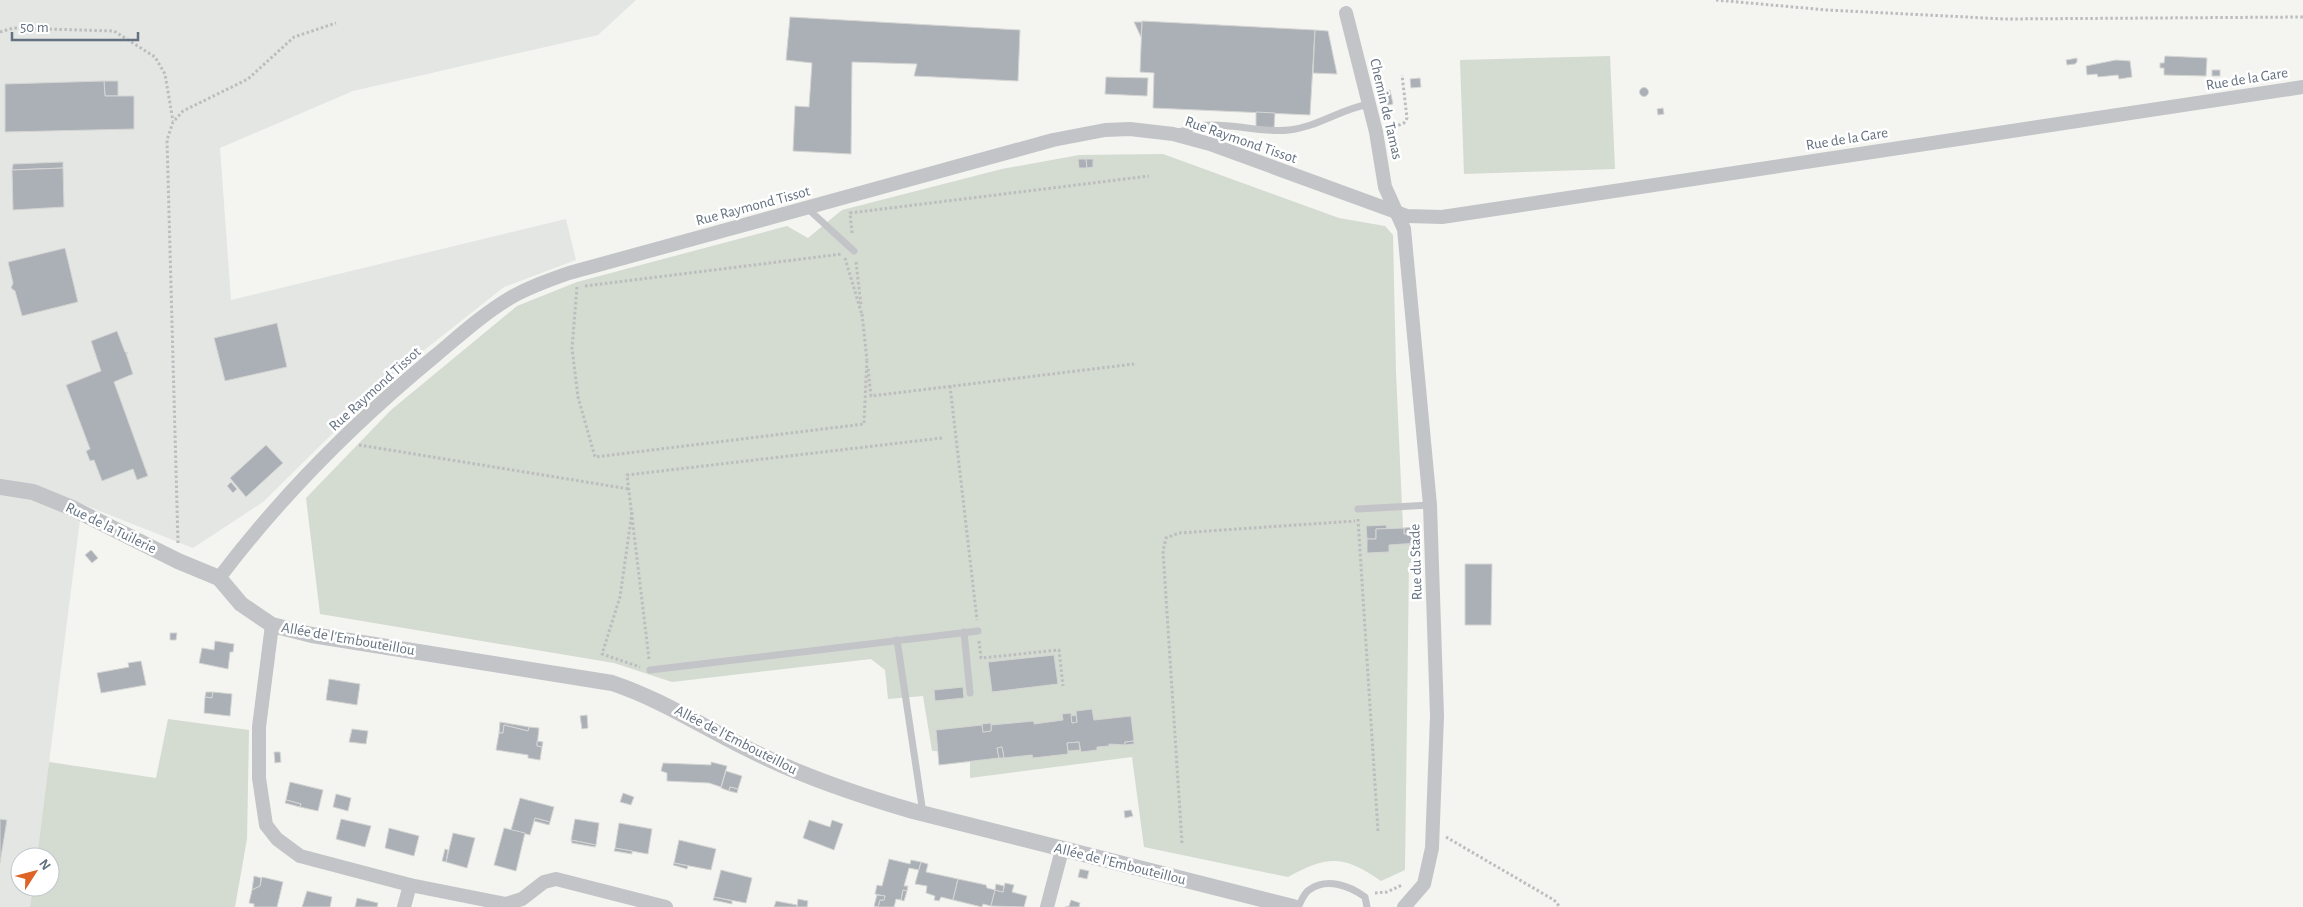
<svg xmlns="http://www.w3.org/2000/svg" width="2303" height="907" font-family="'Alegreya Sans',sans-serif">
  <rect width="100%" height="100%" fill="#f4f4f0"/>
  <!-- built -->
  <polygon fill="#e4e6e4" points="0,0 636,0 598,35 353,91 220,148 231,300 566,219 576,260 504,287 389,378 263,502 193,548 82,504 37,857 20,857 20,887 33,887 30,907 0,907"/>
  <!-- green -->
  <g fill="#d4dbd1">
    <polygon points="1610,56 1615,169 1464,174 1460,60"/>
    <path d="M 1163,154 L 1339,218 L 1385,226 L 1393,235 L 1396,372 L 1403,528 L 1417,527 L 1421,561 L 1409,563 L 1405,870 L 1381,881 C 1344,855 1328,855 1288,877 L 1144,847 L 1132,757 L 970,778 L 970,762 L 939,765 L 938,751 L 932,751 L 923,696 L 888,699 L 885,670 L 871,659 L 672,682 L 614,663 L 320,614 L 306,498 L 391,410 L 517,306 L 577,282 L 787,226 L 808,238 L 842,210 L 1002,169 L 1079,155 Z"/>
    <polygon points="168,719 249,730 247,839 235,907 30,907 33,887 50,887 50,857 37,857 49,762 156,778"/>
  </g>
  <!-- building -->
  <g fill="#aab0b6" stroke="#d5d5d3">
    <polygon points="790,17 1020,30 1018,81 914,76 917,64 852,62 851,154 793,151 795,106 809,107 812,63 786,60"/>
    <polygon points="1142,21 1315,30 1310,115 1153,108 1154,73 1140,72"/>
    <polygon points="1134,22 1142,22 1141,37"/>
    <polygon points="1315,30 1328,31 1337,74 1313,73"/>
    <polygon points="2165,56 2207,58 2206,76 2164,75 2164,68 2160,68 2160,63 2164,63"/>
    <polygon points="2077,58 2077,62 2075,64 2067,65 2066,60"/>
    <polygon points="2116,60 2130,61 2132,77 2119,79 2118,75 2098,77 2097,74 2087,75 2086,66"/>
    <rect x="2212" y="70" width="8" height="6"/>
    <polygon points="1106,77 1148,78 1147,96 1105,94"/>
    <polygon points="1420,78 1421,87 1411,88 1410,79"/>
    <polygon points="104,81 118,81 118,96 105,96"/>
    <polygon points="104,81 105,96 134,96 134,129 5,132 5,84"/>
    <circle cx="1644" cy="92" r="4.5"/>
    <polygon points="1390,90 1393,104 1381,107 1378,92"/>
    <polygon points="1663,108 1664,114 1658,115 1657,109"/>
    <polygon points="1256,112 1275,113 1274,129 1256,127"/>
    <polygon points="1078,159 1086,159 1087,168 1079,168"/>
    <polygon points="1086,159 1093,159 1093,167 1087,168"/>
    <polygon points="63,162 63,168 12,170 13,164"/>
    <polygon points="63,168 64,207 13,210 12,170"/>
    <polygon points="65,248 78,302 22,316 15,291 11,288 13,283 8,262"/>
    <polygon points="277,323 287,367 225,381 214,338"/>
    <polygon points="117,331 125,352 128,353 126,353 133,374 114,382 148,476 137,480 133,469 102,481 94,460 90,461 86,451 90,449 66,385 101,371 91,341"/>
    <polygon points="266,445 283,463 246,497 230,478"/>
    <polygon points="231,482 237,489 233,493 227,486"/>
    <polygon points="1386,525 1387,529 1376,529 1376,539 1367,539 1366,526"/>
    <polygon points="1417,527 1418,534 1404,534 1404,528"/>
    <polygon points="1404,528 1404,534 1418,534 1418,543 1389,545 1389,552 1367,553 1367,539 1376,539 1376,529"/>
    <polygon points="91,550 98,558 92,563 85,555"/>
    <polygon points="1465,564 1492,564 1491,625 1465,625"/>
    <polygon points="170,633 177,633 176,640 170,640"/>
    <polygon points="215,641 234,644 233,652 230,652 228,669 199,663 202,648 214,650"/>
    <polygon points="1054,655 1058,684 992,692 988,662"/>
    <polygon points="141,661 146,685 101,693 97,673 129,667 128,663"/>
    <polygon points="329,679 360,684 357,705 326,700"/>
    <polygon points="963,687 964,698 935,701 934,690"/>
    <polygon points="206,692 213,692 212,698 205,697"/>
    <polygon points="213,692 232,694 230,716 204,713 205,697 212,698"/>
    <polygon points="1092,709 1094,720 1131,716 1134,741 1125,742 1125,745 1109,744 1109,746 1097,747 1097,750 1081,752 1079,742 1067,743 1068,754 1033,758 1032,755 1004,758 1002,747 997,748 999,758 939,765 936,730 982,725 983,732 991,731 991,725 1034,721 1034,724 1063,720 1062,714 1071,713 1072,723 1077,722 1076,711"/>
    <polygon points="587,715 588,728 582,729 580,716"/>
    <polygon points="1076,715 1077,722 1072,723 1071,716"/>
    <polygon points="500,722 529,727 528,731 504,725 503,733 499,733"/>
    <polygon points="991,723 991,731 983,732 982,724"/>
    <polygon points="504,725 528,731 529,727 539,728 537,746 542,747 540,760 528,758 528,755 496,750 499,733 503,733"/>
    <polygon points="352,729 368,731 366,744 349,742"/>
    <polygon points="537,741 543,742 542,747 537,746"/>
    <polygon points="1134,741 1134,744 1125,745 1125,742"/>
    <polygon points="1079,742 1080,750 1068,751 1067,743"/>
    <polygon points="1002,747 1004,758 999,758 997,748"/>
    <polygon points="274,752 280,752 281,762 275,763"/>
    <polygon points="711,762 727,766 721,787 709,783 667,781 667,773 661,771 663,763 711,765"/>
    <polygon points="726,771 742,776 738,789 730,787 729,791 721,788"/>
    <polygon points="290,782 323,790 318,811 300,807 301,804 286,800"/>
    <polygon points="730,787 738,789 737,793 729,791"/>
    <polygon points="623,793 634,797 631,805 620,802"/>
    <polygon points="336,794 351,798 348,811 333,807"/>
    <polygon points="520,798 554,807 550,822 535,818 530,835 511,830"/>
    <polygon points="286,800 301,804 300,807 285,803"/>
    <polygon points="1131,810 1133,816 1125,818 1124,811"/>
    <polygon points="535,818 550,822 549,825 534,821"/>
    <polygon points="0,819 7,820 0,863"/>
    <polygon points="341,819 371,826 365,847 336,839"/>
    <polygon points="575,819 599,823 596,845 571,840"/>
    <polygon points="809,820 830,827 832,820 843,824 834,850 803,838"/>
    <polygon points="619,823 652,829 648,854 615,848"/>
    <polygon points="389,828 419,836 414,856 385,848"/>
    <polygon points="504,828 525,833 516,871 494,865"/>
    <polygon points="453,833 475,838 467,868 446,862"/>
    <polygon points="571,840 596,845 595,847 572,843"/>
    <polygon points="679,840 716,849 711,870 674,863"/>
    <polygon points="615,848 632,851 632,854 614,851"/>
    <polygon points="445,849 448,850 446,862 442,861"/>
    <polygon points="889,859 910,864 911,860 921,862 919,870 909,868 904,886 908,886 907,891 903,890 901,900 896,899 894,907 878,907 880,900 884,900 885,896 875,894 877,885 882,886"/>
    <polygon points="921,862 928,864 926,872 958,879 953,900 941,897 939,901 934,900 935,896 926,893 927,886 915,884"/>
    <polygon points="674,863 688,866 687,869 673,865"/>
    <polygon points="1080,869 1089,871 1087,879 1078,877"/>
    <polygon points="721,870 752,878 746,903 714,897"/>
    <polygon points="254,876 261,878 260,886 252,890"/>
    <polygon points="262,877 283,882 277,907 254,907 254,904 249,903 252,890 260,886"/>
    <polygon points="958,879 986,885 987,888 995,890 991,906 983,904 982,907 953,900"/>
    <polygon points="1005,883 1014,885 1012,892 1027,896 1024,907 991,906 995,890 1003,892"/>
    <polygon points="996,884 1004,886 1003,892 995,890"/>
    <polygon points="903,890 907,891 904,901 901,900"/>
    <polygon points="307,891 332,897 330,907 302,907"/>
    <polygon points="877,895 885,896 884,900 880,900 878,907 874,906"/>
    <polygon points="714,897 732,901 732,904 713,900"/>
    <polygon points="357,898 378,903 377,907 355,907"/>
    <polygon points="798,899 808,901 807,907 797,907"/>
    <polygon points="1071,900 1080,903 1079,907 1065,907 1069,906"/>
    <polygon points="776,901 797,905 797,907 774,907"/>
  </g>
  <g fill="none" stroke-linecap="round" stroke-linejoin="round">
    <!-- path -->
    <g stroke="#bbbdbf" stroke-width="3" stroke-dasharray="2.5 2.5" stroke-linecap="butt">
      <polyline points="1716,0 1827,10 2005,19 2303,17"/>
      <polyline points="0,32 13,28 114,31 155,57 165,74 173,121"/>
      <polyline points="1389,129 1404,123 1407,118 1402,75"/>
      <polyline points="852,233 850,213 1149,176"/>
      <polyline points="845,258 862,315"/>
      <polyline points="856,262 861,305"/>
      <polyline points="585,286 842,254"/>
      <polyline points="577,287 572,348 578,397 595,457 864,424 867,358"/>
      <polyline points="862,314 867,360"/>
      <polyline points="868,369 871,396 1134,364"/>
      <polyline points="950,386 977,620"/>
      <polyline points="359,445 629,489"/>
      <polyline points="632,512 620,597 602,654 640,667"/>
      <polyline points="1358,519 1378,831"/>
      <polyline points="178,543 167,140 173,122 183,111 248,79 294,37 336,23"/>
      <polyline points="979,641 981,658 1059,650 1063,686"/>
      <polyline points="649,659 627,475 942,438"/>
      <polyline points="1446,837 1554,900 1560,907"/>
      <polyline points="1182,843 1163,551 1166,538 1179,533 1355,521"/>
      <polyline points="1375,893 1387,892 1402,885"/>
    </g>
    <!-- service -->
    <g stroke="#c2c4c8" stroke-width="7">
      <path d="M 1176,133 C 1186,130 1198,125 1209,125 C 1236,124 1262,133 1289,130 C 1317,127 1341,109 1369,104"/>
      <polyline points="807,208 854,251"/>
      <polyline points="1358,509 1430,505"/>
      <polyline points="964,632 970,693"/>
      <polyline points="897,640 923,813"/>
      <polyline points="650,670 978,631"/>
      <path d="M 1298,907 C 1301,902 1304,893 1309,890 C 1327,877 1350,886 1365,897 L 1367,907"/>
    </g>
    <!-- minor -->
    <g stroke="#c2c4c8" stroke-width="14">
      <polyline points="1346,13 1376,132 1385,187 1404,229 1430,505 1437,716 1432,848 1424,884 1404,907"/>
      <path d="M 219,578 C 281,496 356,421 435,356 C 459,336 483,314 510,298 C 529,287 549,280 569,273 L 1053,140 L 1105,130 L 1130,129 L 1173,134 L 1210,144 L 1407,216 L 1442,217 L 2303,87"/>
      <polyline points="272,625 259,727 259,778 266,825 277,839 300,856 410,885 506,904 522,899 544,882 556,879 666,907"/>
      <polyline points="404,907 410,885"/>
      <polyline points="1047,907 1062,850"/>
    </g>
    <!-- tertiary -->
    <path stroke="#c2c4c8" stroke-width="16" d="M 0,487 L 33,492 L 72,508 L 178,561 L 219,578 L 241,604 L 272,625 L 312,635 L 612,683 C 663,700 704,728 752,751 C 804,777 858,795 913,811 L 1293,907"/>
  </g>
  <g text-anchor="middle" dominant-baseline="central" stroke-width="5" stroke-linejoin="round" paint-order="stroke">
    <!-- street labels -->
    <g font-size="15" fill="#647180" stroke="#fff">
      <text transform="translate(2247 79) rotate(-9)">Rue de la Gare</text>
      <text transform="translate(1386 109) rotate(77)">Chemin de Tamas</text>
      <text transform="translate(1847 139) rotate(-9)">Rue de la Gare</text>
      <text transform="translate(1241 140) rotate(19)">Rue Raymond Tissot</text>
      <text transform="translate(753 206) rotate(-15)">Rue Raymond Tissot</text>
      <text transform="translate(375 389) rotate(-42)">Rue Raymond Tissot</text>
      <text transform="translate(111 528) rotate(26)">Rue de la Tuilerie</text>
      <text transform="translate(1416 562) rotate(-92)">Rue du Stade</text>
      <text transform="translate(348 639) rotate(10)">Allée de l'Embouteillou</text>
      <text transform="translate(736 740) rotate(27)">Allée de l'Embouteillou</text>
      <text transform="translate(1120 864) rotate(14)">Allée de l'Embouteillou</text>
    </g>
  </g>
  <!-- north arrow -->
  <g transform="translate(35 872) rotate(54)"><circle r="24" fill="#ffffff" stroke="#c1c6cc"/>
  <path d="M0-4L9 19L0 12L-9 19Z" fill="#de6426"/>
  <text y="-8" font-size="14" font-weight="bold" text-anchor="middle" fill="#647180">N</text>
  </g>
  <!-- scale -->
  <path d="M12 32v8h126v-8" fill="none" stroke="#647180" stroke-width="2.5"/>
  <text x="20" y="32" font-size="15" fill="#647180" stroke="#ffffff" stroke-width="4" paint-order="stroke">50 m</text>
</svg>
